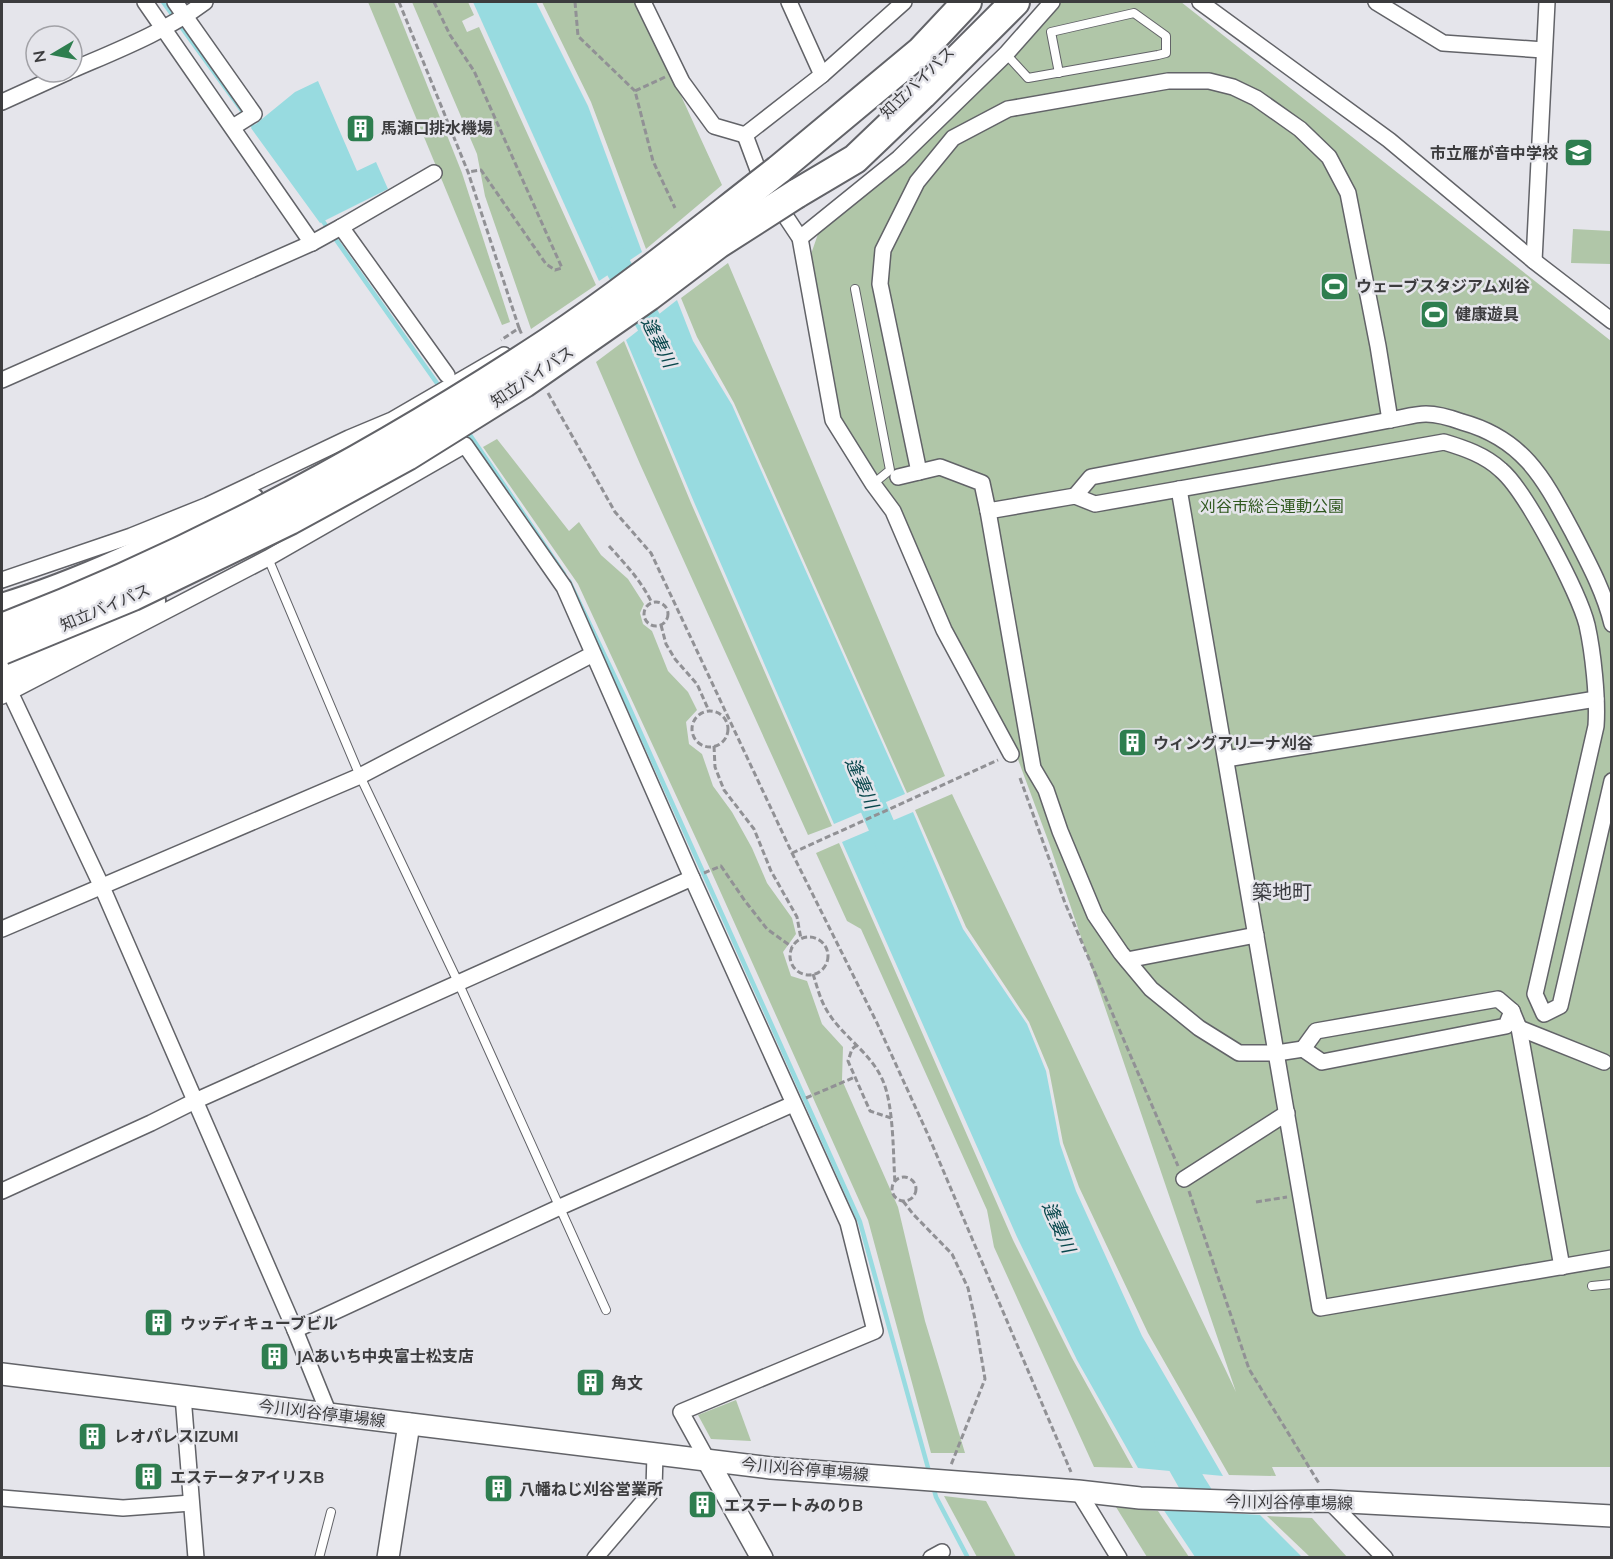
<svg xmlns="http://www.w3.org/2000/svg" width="1613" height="1559" font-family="Mulish,'Noto Sans JP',sans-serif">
  <rect width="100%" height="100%" fill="#e5e5eb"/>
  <!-- green -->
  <g fill="#b0c6a8">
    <polygon points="368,2 394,2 462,173 510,322 502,325"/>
    <polygon points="412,2 468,2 474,15 462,21 467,32 479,27 596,285 531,329 485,196 477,154"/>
    <polygon points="542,2 638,2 722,185 646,249 591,102"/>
    <polygon points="1059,2 1181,2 1611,341 1611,1467 1272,1467 1276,1476 1229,1475 1148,1333 1079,1187 1063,1143 1049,1070 1029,1022 966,927 915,810 952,794 1236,1392 1049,843 1016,754 840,420 809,260 819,231 1016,49"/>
    <polygon points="1573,229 1611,231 1611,264 1571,263"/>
    <polygon points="728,263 945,776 907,793 734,403 697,337 681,298"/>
    <polygon points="624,341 691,503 832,826 808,835 640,464 596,362"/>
    <polygon points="497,439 569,531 579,522 601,555 628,579 644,604 640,613 643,624 652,631 668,671 688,692 697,710 686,722 689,744 702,754 713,786 732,812 752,848 767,883 792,918 796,934 783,952 791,976 807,981 822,1024 843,1047 842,1080 898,1207 925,1321 965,1453 931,1453 868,1220 712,873 578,584 483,447"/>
    <polygon points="839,843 1013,1240 1072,1358 1133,1468 1094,1467 994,1247 987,1210 861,929 847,921 816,853"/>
    <polygon points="736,1400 751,1441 711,1439 698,1415"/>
    <polygon points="944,1496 986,1501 1016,1557 977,1557"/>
    <polygon points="1116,1507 1158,1511 1189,1557 1147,1557"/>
    <polygon points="1267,1516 1312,1518 1347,1557 1310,1557"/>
  </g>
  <!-- water -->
  <g fill="#98dbe0">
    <polygon points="473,2 536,2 588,106 642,252 599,281"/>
    <polygon points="318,81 357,171 376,162 388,189 320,223 251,128 295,92"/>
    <polygon points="677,300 693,341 732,405 905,794 834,824 694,502 626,340"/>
    <polygon points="913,812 963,929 1027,1024 1046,1071 1060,1144 1076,1191 1142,1336 1223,1476 1138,1468 1077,1360 1017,1237 842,842"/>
    <polygon points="1163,1509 1260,1515 1302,1557 1195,1557"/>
  </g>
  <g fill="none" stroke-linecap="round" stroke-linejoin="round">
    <!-- stream -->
    <g stroke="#98dbe0" stroke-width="4.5">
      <polyline points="163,2 256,130"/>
      <polyline points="320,217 441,389"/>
      <polyline points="466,429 564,574"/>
      <polyline points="569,581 624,696 860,1222 930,1475"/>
      <polyline points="933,1486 936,1497 968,1558"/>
    </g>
    <!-- river -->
    <g stroke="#98dbe0" stroke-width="27">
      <polyline points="601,236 667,355"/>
      <polyline points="859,774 895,857"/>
      <polyline points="1168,1441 1193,1485 1239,1558"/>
    </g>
    <defs>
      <g id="lane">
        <polyline points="1006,54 1028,78 1158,55 1166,53 1166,36 1134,13 1051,32 1059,73"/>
        <polyline points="855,289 890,470 873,484"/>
        <polyline points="268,558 360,776 458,982 606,1310"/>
        <polyline points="1592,1286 1612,1284"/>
        <polyline points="319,1558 331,1512"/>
      </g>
      <g id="street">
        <polyline points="145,2 312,243"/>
        <polyline points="175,2 254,114 233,127"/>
        <polyline points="643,2 682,82 714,126 745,135"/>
        <polyline points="789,2 822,75"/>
        <polyline points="1200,2 1389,140 1534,261 1612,321"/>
        <polyline points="1376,2 1443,43 1544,50"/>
        <path d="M 72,70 C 118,50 165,32 205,2"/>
        <polyline points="2,102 68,72"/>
        <polyline points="745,135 822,75 904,2"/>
        <polyline points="745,135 758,170"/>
        <polyline points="434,173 341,227 447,375"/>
        <polyline points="782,211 800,238 833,420 873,484 893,511 944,630 1011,754"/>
        <polyline points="800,238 899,158 1006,54 1052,2"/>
        <polyline points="1534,261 1547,2"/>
        <polyline points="2,380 312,243 341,227"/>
        <polyline points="919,472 880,284 883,250 917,182 953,138 1008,109 1168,81 1209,81 1233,87 1256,98 1300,129 1329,157 1348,193 1378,346 1390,420"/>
        <path d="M 898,477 L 940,467 L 982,483 L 988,511 L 1075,496 L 1095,504 L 1444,442 C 1464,448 1485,455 1501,470 C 1526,491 1579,593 1587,625 C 1593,652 1598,698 1596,726 L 1535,994 L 1544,1014 L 1560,1006 L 1612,781"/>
        <polyline points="1179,489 1320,1308 1612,1258"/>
        <path d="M 1075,496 L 1091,477 L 1390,420 C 1402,418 1415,414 1426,414 C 1438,414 1451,418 1462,422 C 1524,439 1544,479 1572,531 C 1588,562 1604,591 1612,624"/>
        <polyline points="988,511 1033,768 1046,790 1060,831 1095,915 1121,953 1151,989 1199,1028 1239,1053 1277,1053 1303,1049"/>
        <polyline points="2,580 131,536 208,505 349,438 392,420 504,355"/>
        <polyline points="10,692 102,887 295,1330 329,1414"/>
        <polyline points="2,696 268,558 465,445 564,587 692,878 848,1223 875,1331 681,1412 708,1461"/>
        <polyline points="1226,759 1596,699"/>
        <polyline points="2,929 360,776 593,654"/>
        <polyline points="1127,960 1256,935"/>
        <polygon points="1498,999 1512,1011 1506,1026 1322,1062 1303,1049 1316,1031"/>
        <polyline points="1512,1011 1519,1028 1562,1267"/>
        <polyline points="1519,1028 1604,1062"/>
        <polyline points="1184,1179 1287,1113"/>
        <polyline points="2,1191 151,1123 195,1101 692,878"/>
        <polyline points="295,1330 560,1207 793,1104"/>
        <polyline points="183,1396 196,1558"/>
        <polyline points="1078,1491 1119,1558"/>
        <polyline points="2,1498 123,1508 191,1503"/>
        <polyline points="1329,1501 1385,1558"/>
        <polyline points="595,1558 654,1489 655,1454"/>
        <polyline points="931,1558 942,1552"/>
      </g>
      <g id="secondary">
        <polyline points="2,1374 771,1468 1078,1491 1140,1498 1252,1502 1329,1501 1612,1516"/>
        <polyline points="708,1461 762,1558"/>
        <polyline points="388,1558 409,1424"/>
      </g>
      <g id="highway">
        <polyline points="778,170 921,51 967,2"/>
        <polyline points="796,194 855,159 922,95 1015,2"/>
        <path d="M 2,608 C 88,582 169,541 250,501"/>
        <polyline points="2,674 151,601"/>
      </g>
    </defs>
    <!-- lane casing -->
    <use href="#lane" stroke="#626368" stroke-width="10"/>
    <!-- street casing -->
    <use href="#street" stroke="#626368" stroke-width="18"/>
    <!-- secondary casing -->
    <use href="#secondary" stroke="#626368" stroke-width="24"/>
    <!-- highway casing -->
    <use href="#highway" stroke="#626368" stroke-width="32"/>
    <!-- path -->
    <g stroke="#919195" stroke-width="3" stroke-dasharray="6 3" stroke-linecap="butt">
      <polyline points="399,2 468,172 519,328 501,340"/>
      <polyline points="434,2 450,35 474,71 562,268 555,270 546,264 481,170 468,172"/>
      <polyline points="575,2 578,36 635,91"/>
      <polyline points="665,77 635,91 653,161 675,208"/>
      <polyline points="519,328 522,335"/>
      <polyline points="548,393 615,512 651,553 792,853 877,1023 929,1137 1071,1472"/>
      <path d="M 609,546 C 626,565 640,579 652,603"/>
      <circle cx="656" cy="614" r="12"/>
      <polyline points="661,625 666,644 675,659 697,684 709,711"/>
      <circle cx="710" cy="729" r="18"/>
      <polyline points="714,746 715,767 724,790 754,829 771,871 797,917 801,939"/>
      <polyline points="1020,778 1065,903 1178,1166"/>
      <polyline points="792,853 998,760"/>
      <polyline points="704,873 721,866 745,901 767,929 792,947"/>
      <circle cx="809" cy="956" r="19"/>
      <path d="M 813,974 C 817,986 820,999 826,1009 C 841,1036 871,1052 883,1081 C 894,1107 893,1155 895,1183"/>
      <polyline points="857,1045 852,1049 848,1061 870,1111 891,1118"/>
      <polyline points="806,1098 855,1077"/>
      <circle cx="904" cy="1189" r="12"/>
      <polyline points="1189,1191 1249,1369 1320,1485"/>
      <polyline points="903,1201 913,1214 952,1254 968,1288 975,1319 985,1379 951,1465"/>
      <polyline points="1256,1202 1287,1197"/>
    </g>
    <!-- lane -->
    <use href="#lane" stroke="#fff" stroke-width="8"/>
    <!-- street -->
    <use href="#street" stroke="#fff" stroke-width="15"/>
    <!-- secondary -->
    <use href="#secondary" stroke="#fff" stroke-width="21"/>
    <!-- highway -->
    <use href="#highway" stroke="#fff" stroke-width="28"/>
    <defs>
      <g id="highway-bridge">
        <path d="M 2,628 C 194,554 377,455 549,342 C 629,289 703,228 778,170"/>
        <polyline points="2,650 133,596 290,520 407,456 524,383 649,296 718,244 796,194"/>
      </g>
    </defs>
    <!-- highway-bridge casing -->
    <use href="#highway-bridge" stroke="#626368" stroke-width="32" stroke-linecap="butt"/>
    <!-- highway-bridge -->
    <use href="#highway-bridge" stroke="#fff" stroke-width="28"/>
  </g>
  <!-- icons -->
  <defs>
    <symbol id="building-square" viewBox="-11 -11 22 22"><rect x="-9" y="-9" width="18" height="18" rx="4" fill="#2e7e4f" stroke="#e5e5eb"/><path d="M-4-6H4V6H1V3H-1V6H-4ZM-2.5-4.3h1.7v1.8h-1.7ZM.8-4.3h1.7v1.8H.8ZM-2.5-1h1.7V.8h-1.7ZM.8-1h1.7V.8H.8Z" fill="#fff"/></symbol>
    <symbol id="school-square" viewBox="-11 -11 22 22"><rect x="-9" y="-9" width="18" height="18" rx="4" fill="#2e7e4f" stroke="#e5e5eb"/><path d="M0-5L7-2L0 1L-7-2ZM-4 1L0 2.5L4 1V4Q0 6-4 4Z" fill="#fff"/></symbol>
    <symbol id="stadium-square" viewBox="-11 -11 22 22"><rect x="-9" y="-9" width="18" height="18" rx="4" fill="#2e7e4f" stroke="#e5e5eb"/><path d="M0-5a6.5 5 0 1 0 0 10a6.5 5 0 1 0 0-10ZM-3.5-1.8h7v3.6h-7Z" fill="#fff"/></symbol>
  </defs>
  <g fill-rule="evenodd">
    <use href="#building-square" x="344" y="112" width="33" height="33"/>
    <use href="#school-square" x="1562" y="136" width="33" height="33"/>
    <use href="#stadium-square" x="1318" y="270" width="33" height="33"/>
    <use href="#stadium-square" x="1418" y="298" width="33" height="33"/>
    <use href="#building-square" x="1116" y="726" width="33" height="33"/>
    <use href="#building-square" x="142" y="1306" width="33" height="33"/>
    <use href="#building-square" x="258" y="1340" width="33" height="33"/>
    <use href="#building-square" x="574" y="1366" width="33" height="33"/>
    <use href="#building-square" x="76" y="1420" width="33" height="33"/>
    <use href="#building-square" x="132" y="1460" width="33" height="33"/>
    <use href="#building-square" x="482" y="1472" width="33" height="33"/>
    <use href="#building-square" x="686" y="1488" width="33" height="33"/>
  </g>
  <g text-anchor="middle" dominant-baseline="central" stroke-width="5" stroke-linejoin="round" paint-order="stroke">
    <!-- street labels -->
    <g font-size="16" fill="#3c3c3e" stroke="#e5e5eb">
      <text transform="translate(917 82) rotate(-44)">知立バイパス</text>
      <text transform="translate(532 376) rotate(-34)">知立バイパス</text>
      <text transform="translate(105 607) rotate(-23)">知立バイパス</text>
      <text transform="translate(322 1413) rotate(7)">今川刈谷停車場線</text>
      <text transform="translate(805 1469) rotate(5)">今川刈谷停車場線</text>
      <text transform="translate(1289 1502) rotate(1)">今川刈谷停車場線</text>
    </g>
    <!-- poi labels -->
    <g font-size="16" font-weight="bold" fill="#3c3c3e" stroke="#e5e5eb" text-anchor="start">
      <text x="381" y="128">馬瀬口排水機場</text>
      <text x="1558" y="153" text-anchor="end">市立雁が音中学校</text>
      <text x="1356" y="286">ウェーブスタジアム刈谷</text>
      <text x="1455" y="314">健康遊具</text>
      <text x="1153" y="743">ウィングアリーナ刈谷</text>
      <text x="180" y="1323">ウッディキューブビル</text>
      <text x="296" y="1356">JAあいち中央富士松支店</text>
      <text x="611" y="1383">角文</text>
      <text x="114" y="1436">レオパレスIZUMI</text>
      <text x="170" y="1477">エステータアイリスB</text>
      <text x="519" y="1489">八幡ねじ刈谷営業所</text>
      <text x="724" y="1505">エステートみのりB</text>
    </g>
    <!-- park labels -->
    <g font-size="16" fill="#2f581e" stroke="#e5e5eb">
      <text x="1272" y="506">刈谷市総合運動公園</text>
    </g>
    <!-- water labels -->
    <g font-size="18" font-style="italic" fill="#08474c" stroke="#e5e5eb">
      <text transform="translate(659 342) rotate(63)">逢妻川</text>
      <text transform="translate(862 783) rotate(66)">逢妻川</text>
      <text transform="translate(1059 1227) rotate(66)">逢妻川</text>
    </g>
    <!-- quarter labels -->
    <g font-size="20" fill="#3b3c40" stroke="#e5e5eb">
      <text x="1282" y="891">築地町</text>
    </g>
  </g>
  <!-- border -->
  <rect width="1613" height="1559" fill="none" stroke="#3c3c3e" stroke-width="6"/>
  <!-- north arrow -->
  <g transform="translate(54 54) rotate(260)"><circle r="28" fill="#e5e5eb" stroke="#a1a1a6" stroke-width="1.5"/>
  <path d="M0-4.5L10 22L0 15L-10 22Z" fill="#2e7e4f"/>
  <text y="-9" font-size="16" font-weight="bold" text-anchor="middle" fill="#3c3c3e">N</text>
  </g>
</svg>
